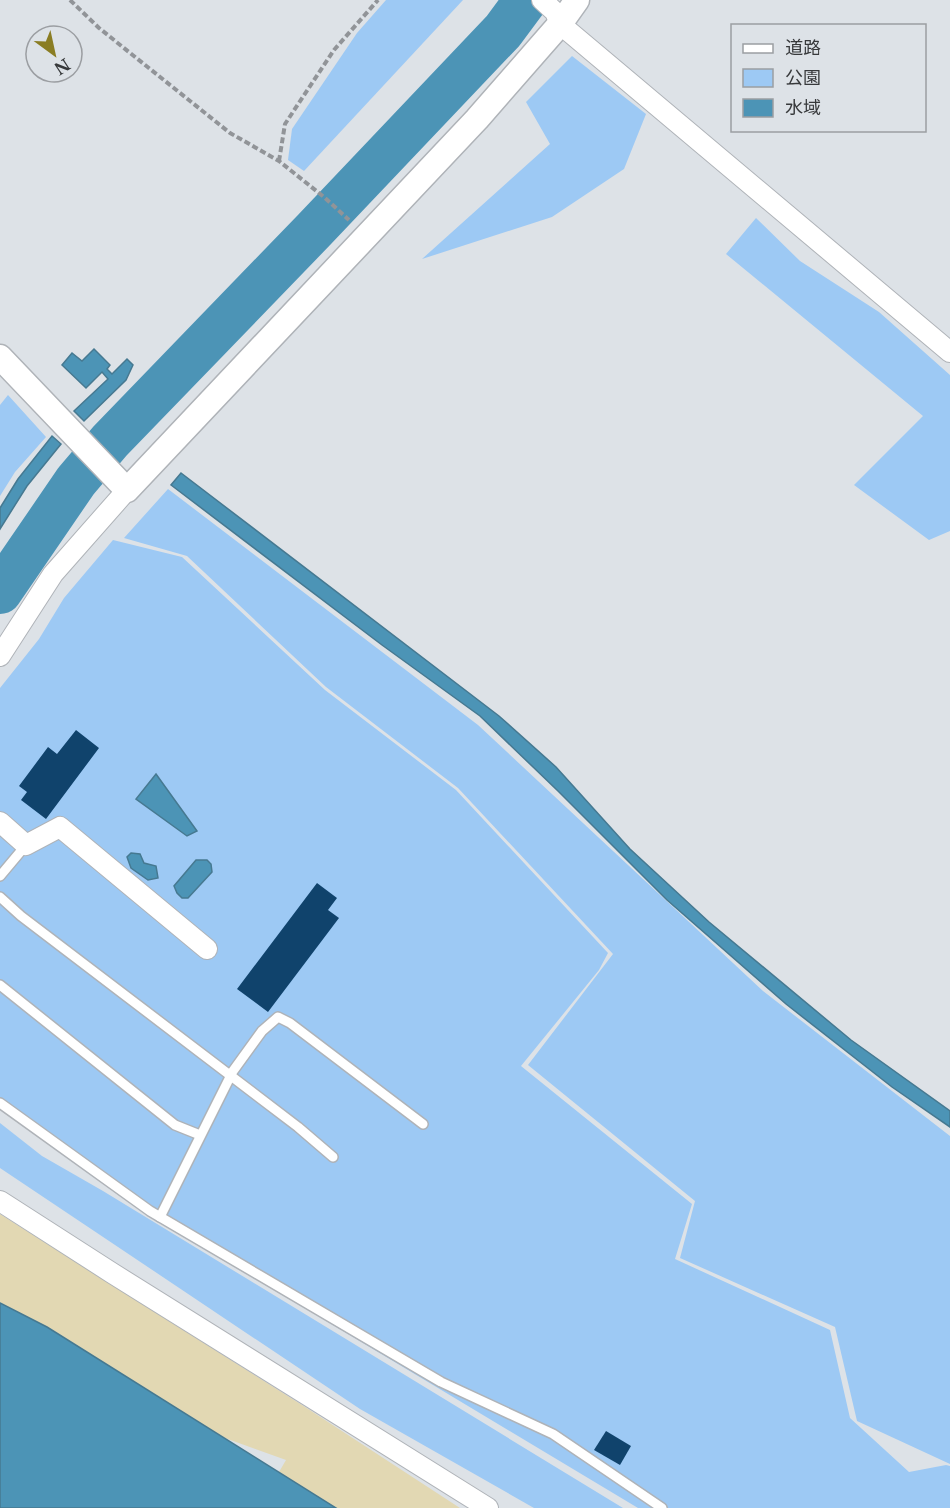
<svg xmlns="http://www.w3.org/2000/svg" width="950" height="1508" font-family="'Libre Baskerville','Noto Sans JP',serif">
  <rect width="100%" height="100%" fill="#dde2e7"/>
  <!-- green -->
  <g fill="#9dc9f4">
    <polygon points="386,0 463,0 304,171 288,160 292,129 357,33"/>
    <polygon points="572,56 646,114 624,169 552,217 422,259 550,144 526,102"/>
    <polygon points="756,218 800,261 879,312 950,375 950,531 929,540 854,485 923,416 726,254"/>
    <polygon points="8,395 46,437 15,472 0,496 0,405"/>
    <polygon points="168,489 478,725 763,991 950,1136 950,1464 857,1421 835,1327 680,1258 695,1201 528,1065 613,954 458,788 326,687 187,556 124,538"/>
    <polygon points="113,540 182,557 325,690 456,790 608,953 599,970 521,1066 692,1204 675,1259 830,1330 850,1418 909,1472 946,1465 950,1466 950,1508 638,1508 153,1217 0,1109 0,688 39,639 64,598"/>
    <polygon points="0,1123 42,1156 103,1191 623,1508 534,1508 360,1409 0,1168"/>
  </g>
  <!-- sand -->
  <polygon fill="#e2d8b3" points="0,1214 302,1405 460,1508 297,1508 265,1496 286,1460 109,1396 0,1334"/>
  <!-- water -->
  <g fill="#4c94b6" stroke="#467991" stroke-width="1.5">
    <polygon points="94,349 110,365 107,369 112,374 127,359 133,365 126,380 84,421 74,411 108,379 102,372 86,388 62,365 72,353 82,361"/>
    <polygon points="52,436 61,444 27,486 0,529 0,508 18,479"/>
    <polygon points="181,473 499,716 556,767 630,849 709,922 851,1040 950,1111 950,1127 892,1087 786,1004 667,900 558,791 480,716 382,645 171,485"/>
    <polygon points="156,774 197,831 187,836 136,799"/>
    <polygon points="131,853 140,854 144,863 156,866 158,878 148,880 131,868 127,857"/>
    <polygon points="196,860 207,860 211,864 212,872 188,898 182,898 177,893 174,886"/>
    <polygon points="0,1303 47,1327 336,1508 0,1508"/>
  </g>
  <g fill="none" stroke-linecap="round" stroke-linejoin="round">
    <!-- river -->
    <polyline stroke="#4c94b6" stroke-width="44" points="0,592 76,481 110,441 314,230 503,31 526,0"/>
  </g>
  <!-- building -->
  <g fill="#10436c">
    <polygon points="76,730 99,748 46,819 21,800 27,792 19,786 48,747 57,754"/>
    <polygon points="317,883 337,898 328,910 339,918 268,1012 237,989"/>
    <polygon points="606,1431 631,1446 620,1465 594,1450"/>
  </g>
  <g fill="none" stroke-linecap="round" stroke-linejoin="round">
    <defs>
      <g id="service">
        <polyline points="0,876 26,845"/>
        <polyline points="0,897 21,916 298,1127 333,1157"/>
        <polyline points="0,985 175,1125 200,1135"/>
        <polyline points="0,1103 150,1211 441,1382 553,1434 662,1508"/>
        <polyline points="160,1217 233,1071 262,1031 278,1017 290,1023 423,1124"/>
      </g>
      <g id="minor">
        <polyline points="542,0 555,12 560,24 950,352"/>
        <polyline points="0,656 53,574 127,490"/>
        <polyline points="0,822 26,845 60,827 207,949"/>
        <polyline points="0,1201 112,1273 488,1508"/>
      </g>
      <polyline id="tertiary" points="0,357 127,490 477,119 560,24 577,0"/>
    </defs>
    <!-- service casing -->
    <use href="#service" stroke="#afb3b8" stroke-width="12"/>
    <!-- minor casing -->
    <use href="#minor" stroke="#afb3b8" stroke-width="22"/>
    <!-- tertiary casing -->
    <use href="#tertiary" stroke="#afb3b8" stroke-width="27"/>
    <!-- path -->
    <g stroke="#919498" stroke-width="4" stroke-dasharray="6 3" stroke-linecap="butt">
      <polyline points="70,0 99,28 230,133 279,161 324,197 349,220"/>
      <polyline points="279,161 285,124 334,50 378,0"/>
    </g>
    <!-- service -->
    <use href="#service" stroke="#fff" stroke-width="9"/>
    <!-- minor -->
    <use href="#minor" stroke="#fff" stroke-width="20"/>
    <!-- tertiary -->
    <use href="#tertiary" stroke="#fff" stroke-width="24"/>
  </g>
  <!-- legend -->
  <rect x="731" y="24" width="195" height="108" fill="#dde2e7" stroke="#9b9ea2" stroke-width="1.5"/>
  <rect x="743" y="44" width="30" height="9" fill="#ffffff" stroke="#9b9ea2" stroke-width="1.5"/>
  <text x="785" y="54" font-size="18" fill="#37393b">道路</text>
  <rect x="743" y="69" width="30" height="18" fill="#9dc9f4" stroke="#9b9ea2" stroke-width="1.5"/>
  <text x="785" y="84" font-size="18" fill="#37393b">公園</text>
  <rect x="743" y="99" width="30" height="18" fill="#4c94b6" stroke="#9b9ea2" stroke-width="1.5"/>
  <text x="785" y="114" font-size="18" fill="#37393b">水域</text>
  <!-- north arrow -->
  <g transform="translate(54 54) rotate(147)"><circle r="28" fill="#dde2e7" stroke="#9b9ea2" stroke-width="1.5"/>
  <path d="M0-4.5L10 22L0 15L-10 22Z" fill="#8a7d23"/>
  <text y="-9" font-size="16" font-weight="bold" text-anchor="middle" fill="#37393b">N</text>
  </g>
</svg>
